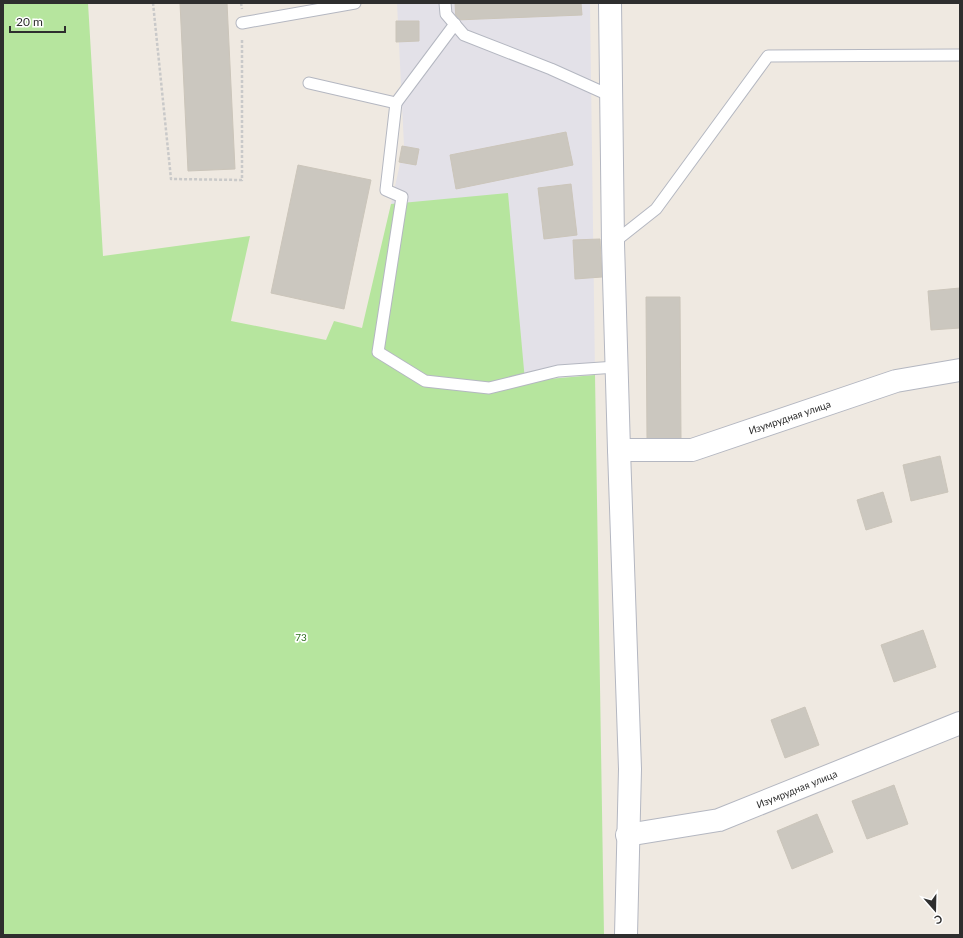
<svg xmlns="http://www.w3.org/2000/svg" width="963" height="938" font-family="Lato,sans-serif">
  <rect width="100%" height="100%" fill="#efe9e1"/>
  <!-- industrial -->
  <polygon fill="#e3e1e8" points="397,3 590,3 595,375 525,381 391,204 404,146"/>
  <!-- green -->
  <polygon fill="#b6e59e" points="3,3 88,3 103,256 250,236 231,321 326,340 334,321 362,328 391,204 508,193 525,381 595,375 604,935 3,935"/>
  <!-- building -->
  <g fill="#cbc7bf" stroke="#cbc5ba">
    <polygon points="180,3 227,3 235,169 188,171"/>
    <polygon points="455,3 581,3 582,15 456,20"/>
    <polygon points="396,21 419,21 419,41 396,42"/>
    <polygon points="566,132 573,165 456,189 450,155"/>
    <polygon points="402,146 419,149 416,165 399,162"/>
    <polygon points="298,165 371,180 344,309 271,293"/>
    <polygon points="571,184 577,235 544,239 538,188"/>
    <polygon points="600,239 602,277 575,279 573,240"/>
    <polygon points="960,288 960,328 931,330 928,291"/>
    <polygon points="646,297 680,297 681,439 647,440"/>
    <polygon points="940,456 948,492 911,501 903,465"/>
    <polygon points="883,492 892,522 866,530 857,500"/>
    <polygon points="923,630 936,667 894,682 881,645"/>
    <polygon points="805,707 819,745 785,758 771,720"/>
    <polygon points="894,785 908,824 867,839 852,801"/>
    <polygon points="817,814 833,852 792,869 777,831"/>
  </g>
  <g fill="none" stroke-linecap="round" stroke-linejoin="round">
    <defs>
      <g id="lane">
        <polyline points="445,3 446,14 464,35 551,69 611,96"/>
        <polyline points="242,23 355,3"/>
        <polyline points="309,83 396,103 386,190 402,197 378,352 425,381 489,388 558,371 616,367"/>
        <polyline points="396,103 455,24"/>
        <polyline points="613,243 656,209 768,56 960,55"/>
      </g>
      <g id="street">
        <path id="s1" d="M 619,450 L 692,450 L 896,381 L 960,370"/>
        <path id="s2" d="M 627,835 L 719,820 L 960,723"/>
      </g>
      <polyline id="secondary" points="610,3 613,243 619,450 630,769 626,935"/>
    </defs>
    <!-- lane casing -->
    <use href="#lane" stroke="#b4b7c1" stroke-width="13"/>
    <!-- street casing -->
    <use href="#street" stroke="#b4b7c1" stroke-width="24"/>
    <!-- secondary casing -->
    <use href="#secondary" stroke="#b4b7c1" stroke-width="24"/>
    <!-- path -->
    <g stroke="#c9c9c9" stroke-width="2.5" stroke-dasharray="3 2" stroke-linecap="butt">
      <polyline points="153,3 171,179 242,180 242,38"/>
      <polyline points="241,3 242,9"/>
    </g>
    <!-- lane -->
    <use href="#lane" stroke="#fff" stroke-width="11"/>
    <!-- street -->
    <use href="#street" stroke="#fff" stroke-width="22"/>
    <!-- secondary -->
    <use href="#secondary" stroke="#fff" stroke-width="22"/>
  </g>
  <g text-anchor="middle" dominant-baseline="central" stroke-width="3.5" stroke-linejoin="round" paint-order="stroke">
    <!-- street labels -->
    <g font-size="10" fill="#2e2e2e" stroke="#fff">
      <text stroke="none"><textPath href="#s1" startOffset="176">Изумрудная улица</textPath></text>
      <text stroke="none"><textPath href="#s2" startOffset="177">Изумрудная улица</textPath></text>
    </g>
    <!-- park labels -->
    <g font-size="10" fill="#2c6e1b" stroke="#fff">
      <text x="301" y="637">73</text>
    </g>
  </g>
  <!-- border -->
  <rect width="963" height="938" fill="none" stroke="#2e2e2e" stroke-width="8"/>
  <!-- north arrow -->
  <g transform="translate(935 910) rotate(160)" stroke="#ffffff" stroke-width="3" paint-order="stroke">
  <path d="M0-3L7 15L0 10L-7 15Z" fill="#2e2e2e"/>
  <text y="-6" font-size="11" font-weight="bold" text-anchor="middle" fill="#2e2e2e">С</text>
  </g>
  <!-- scale -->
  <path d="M10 26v6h55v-6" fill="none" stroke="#2e2e2e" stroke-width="2"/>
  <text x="16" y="26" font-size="12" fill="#2e2e2e" stroke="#ffffff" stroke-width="3" paint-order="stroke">20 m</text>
</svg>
